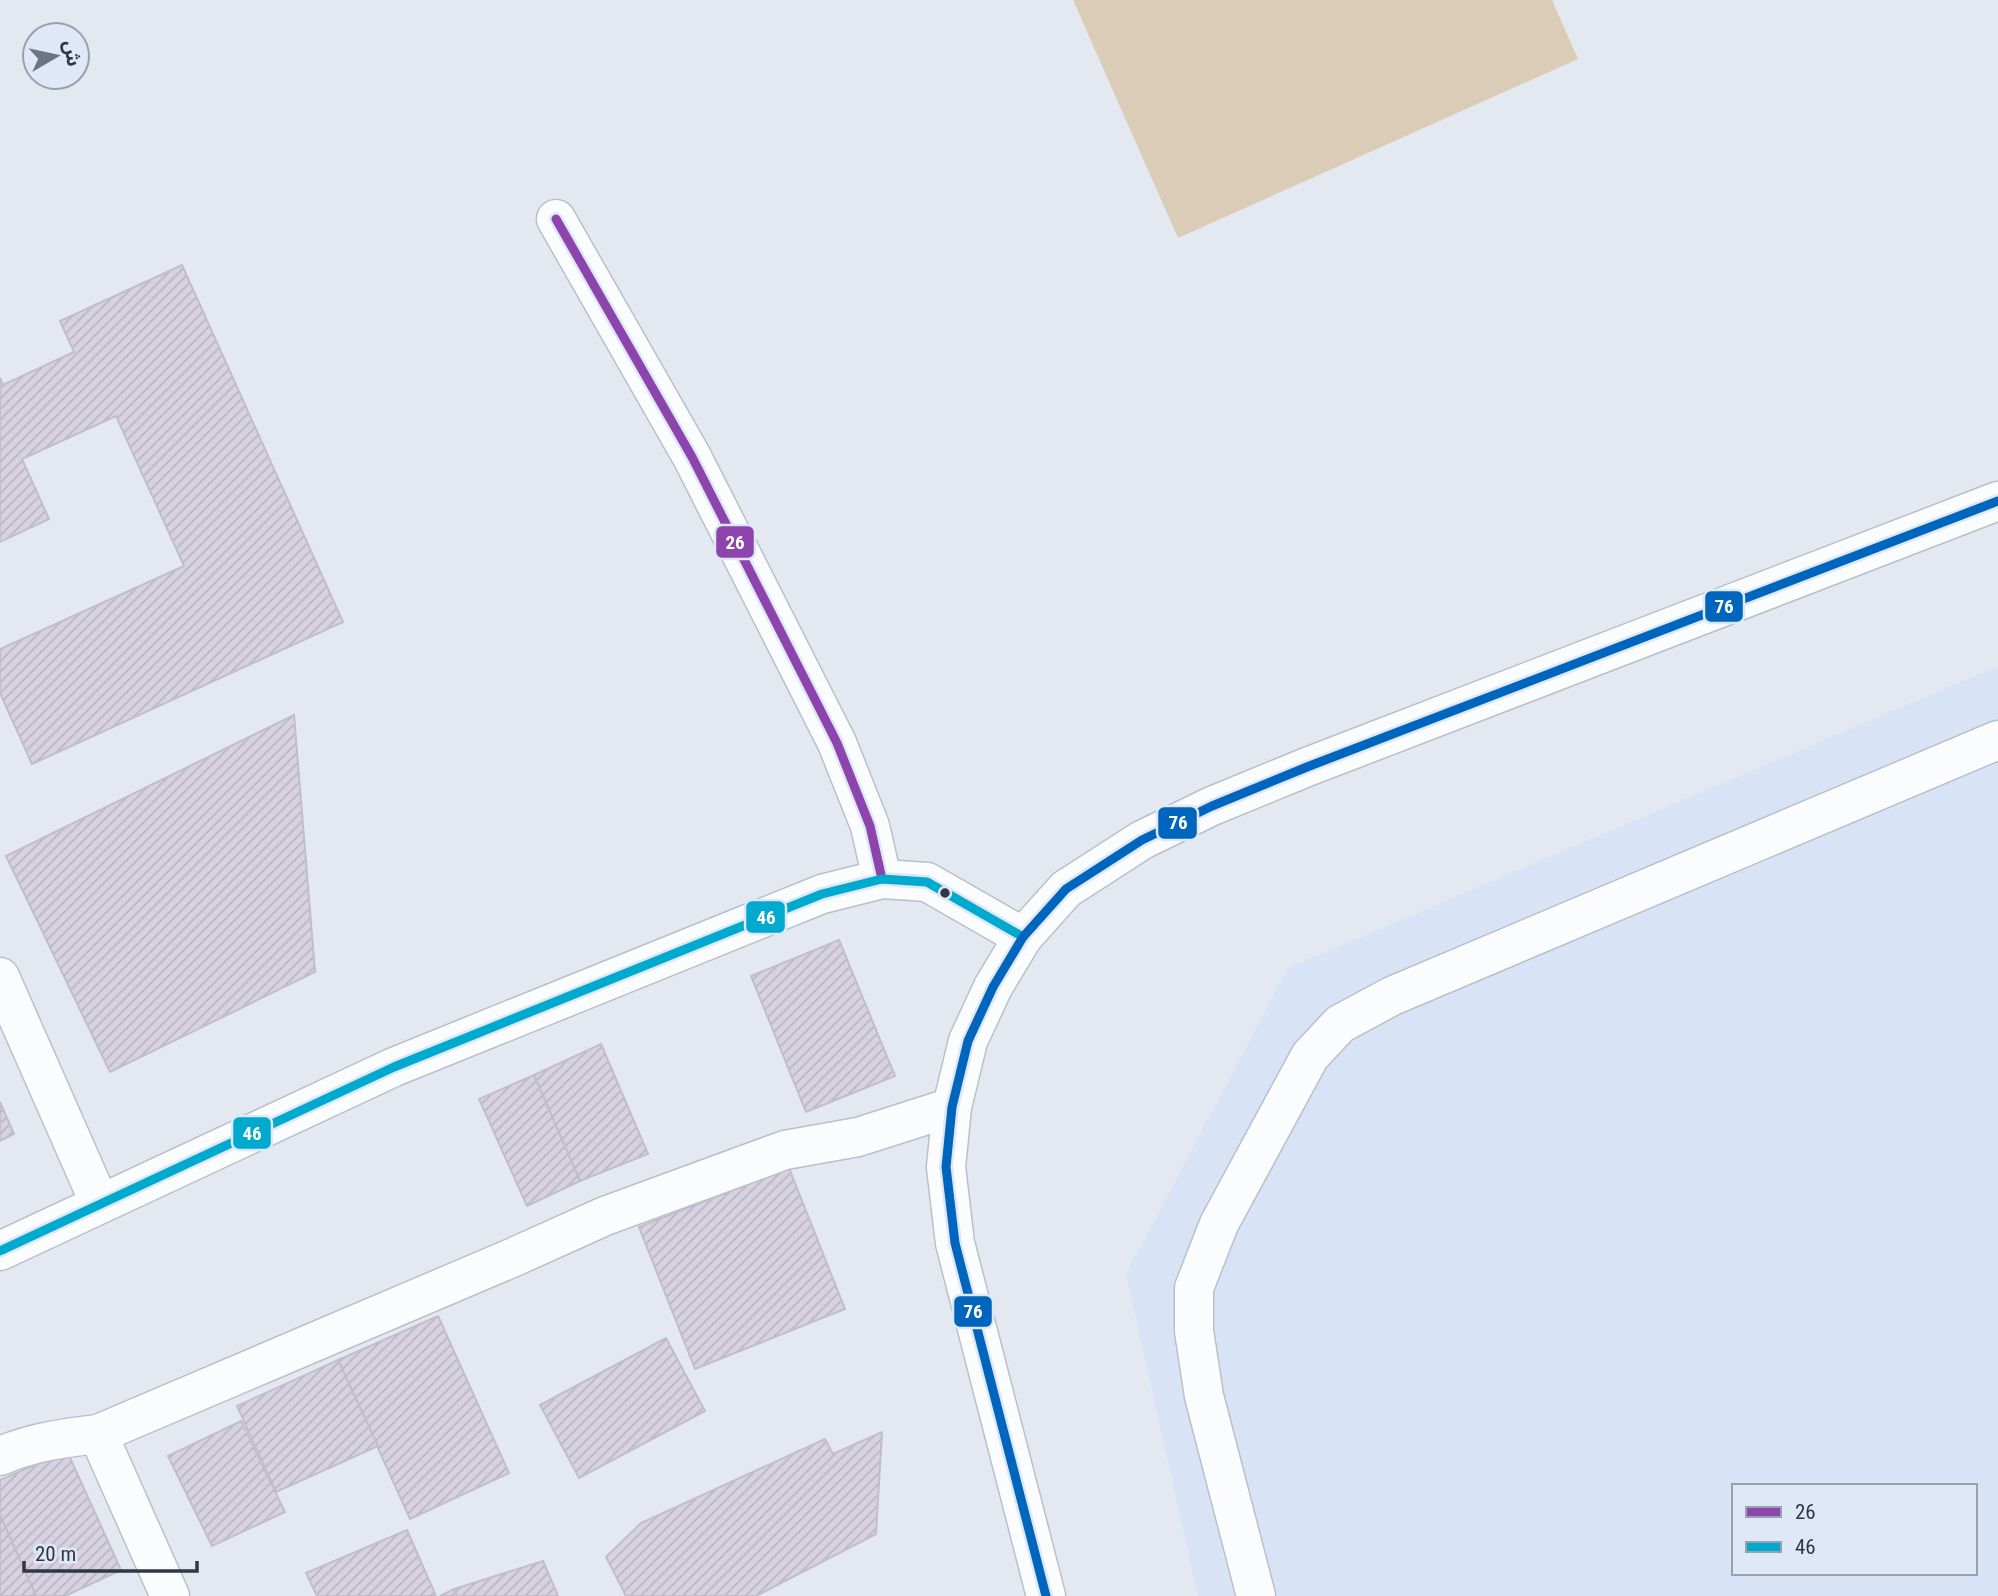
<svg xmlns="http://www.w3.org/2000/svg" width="1998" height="1596" font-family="'Roboto Condensed','Noto Sans Arabic',sans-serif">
  <defs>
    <pattern id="building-hatch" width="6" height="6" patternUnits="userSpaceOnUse" patternTransform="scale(1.75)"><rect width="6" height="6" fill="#d8d2e0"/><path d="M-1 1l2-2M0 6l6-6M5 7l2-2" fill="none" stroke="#bab5c2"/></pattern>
  </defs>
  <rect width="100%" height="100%" fill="#e4e9f1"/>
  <!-- built -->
  <path fill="#d8e4f6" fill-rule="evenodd" d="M 1998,666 L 1998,1596 L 1198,1596 L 1126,1274 L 1288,968 ZM 1734,1486 L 1975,1486 L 1975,1573 L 1734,1573 Z"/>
  <!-- green -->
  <polygon fill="#daccb7" points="1073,0 1552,0 1578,59 1178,238"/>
  <!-- building -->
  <g fill="url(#building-hatch)" stroke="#c0bec8" stroke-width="2">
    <polygon points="182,265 343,622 32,764 0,693 0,649 184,566 116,416 22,459 49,519 0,542 0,378 3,385 74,352 60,321"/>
    <polygon points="294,715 315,972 110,1072 6,856"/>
    <polygon points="839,940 895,1076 806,1112 751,976"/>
    <polygon points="601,1044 648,1154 580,1181 534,1075"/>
    <polygon points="534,1075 580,1181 527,1206 479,1099"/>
    <polygon points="0,1102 14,1134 0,1141"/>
    <polygon points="789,1168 845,1309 695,1369 639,1227"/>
    <polygon points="438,1316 509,1473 410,1519 338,1360"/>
    <polygon points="666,1338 705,1411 579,1478 540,1405"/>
    <polygon points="338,1360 378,1446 276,1492 237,1406"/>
    <polygon points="241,1421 285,1512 212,1546 168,1456"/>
    <polygon points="882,1432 876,1534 756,1596 626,1596 606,1557 641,1523 825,1439 833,1454"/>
    <polygon points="67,1451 121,1570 65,1596 36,1596 0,1515 0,1480"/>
    <polygon points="0,1515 36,1596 0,1596"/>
    <polygon points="407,1530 436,1596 317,1596 306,1573"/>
    <polygon points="543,1561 558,1596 457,1596 454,1589"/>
    <polygon points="454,1589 457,1596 440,1596"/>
  </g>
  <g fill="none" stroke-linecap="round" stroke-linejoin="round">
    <defs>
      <g id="minor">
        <polyline points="556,219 692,457 837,743 870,826 882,879"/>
        <polyline points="0,977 100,1204"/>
        <polyline points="0,1251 394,1067 822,894 882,879 927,882 1023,937"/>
        <path d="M 0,1456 C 33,1442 63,1438 98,1434"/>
        <polyline points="170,1596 98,1434 514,1257 605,1216 785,1150 858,1137 952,1107"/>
        <polyline points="1046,1596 955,1243 946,1167 952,1107 968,1041 993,987 1023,937 1066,889 1142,840 1212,806 1307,767 1998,501"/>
        <polyline points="1256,1596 1204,1396 1194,1331 1194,1288 1219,1224 1310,1056 1340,1024 1392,996 1998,740"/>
      </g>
    </defs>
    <!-- minor casing -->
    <use href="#minor" stroke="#b9c0ca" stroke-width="41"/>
    <!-- minor -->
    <use href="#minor" stroke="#fbfcfd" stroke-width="38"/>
    <defs>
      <polyline id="bus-1" points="556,219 692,457 837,743 870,826 882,879"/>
      <polyline id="bus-2" points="0,1251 394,1067 822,894 882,879 927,882 1023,937"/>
      <polyline id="bus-3" points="1046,1596 955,1243 946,1167 952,1107 968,1041 993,987 1023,937 1066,889 1142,840 1212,806 1307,767 1998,501"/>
    </defs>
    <!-- bus-1 casing -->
    <use href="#bus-1" stroke="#dee8f7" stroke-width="14"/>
    <!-- bus-2 casing -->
    <use href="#bus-2" stroke="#dee8f7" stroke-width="14"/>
    <!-- bus-3 casing -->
    <use href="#bus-3" stroke="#dee8f7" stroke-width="14"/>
    <!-- bus-1 -->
    <use href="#bus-1" stroke="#8e44ad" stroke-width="9"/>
    <!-- bus-2 -->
    <use href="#bus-2" stroke="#00a9ce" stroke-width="9"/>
    <!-- bus-3 -->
    <use href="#bus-3" stroke="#0065bd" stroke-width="9"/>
  </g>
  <!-- markers -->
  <circle fill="#2e3746" stroke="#dee8f7" stroke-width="2.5" cx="945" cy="893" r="6"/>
  <g stroke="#dee8f7" stroke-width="2.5">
    <rect x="715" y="525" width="40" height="34" rx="7" fill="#8e44ad"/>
    <rect x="1704" y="590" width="40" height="33" rx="7" fill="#0065bd"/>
    <rect x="1157" y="806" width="41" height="34" rx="7" fill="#0065bd"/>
    <rect x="745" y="900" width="41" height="34" rx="7" fill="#00a9ce"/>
    <rect x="232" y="1116" width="40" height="34" rx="7" fill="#00a9ce"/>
    <rect x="953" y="1295" width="40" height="33" rx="7" fill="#0065bd"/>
  </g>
  <g font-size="19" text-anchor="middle" font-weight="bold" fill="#fff">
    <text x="735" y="549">26</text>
    <text x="1724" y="613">76</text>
    <text x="1178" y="829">76</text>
    <text x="766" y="924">46</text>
    <text x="252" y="1140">46</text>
    <text x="973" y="1318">76</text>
  </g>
  <!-- legend -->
  <rect x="1732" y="1484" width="245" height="91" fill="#dee8f7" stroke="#98a1b0" stroke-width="2"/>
  <rect x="1746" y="1507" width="35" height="10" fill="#8e44ad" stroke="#98a1b0" stroke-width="2"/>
  <text x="1795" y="1519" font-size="21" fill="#2e3746">26</text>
  <rect x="1746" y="1542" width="35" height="10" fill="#00a9ce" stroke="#98a1b0" stroke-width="2"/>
  <text x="1795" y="1554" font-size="21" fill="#2e3746">46</text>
  <!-- north arrow -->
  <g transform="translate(56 56) rotate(81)"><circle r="33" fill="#dee8f7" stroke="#98a1b0" stroke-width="2"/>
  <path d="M0-5L12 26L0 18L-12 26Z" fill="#6e7582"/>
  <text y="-10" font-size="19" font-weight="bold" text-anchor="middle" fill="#2e3746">ش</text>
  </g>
  <!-- scale -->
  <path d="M24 1561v10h173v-10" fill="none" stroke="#2e3746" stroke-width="3.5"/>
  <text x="35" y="1561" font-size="21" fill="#2e3746" stroke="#dee8f7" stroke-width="5" paint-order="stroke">20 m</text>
</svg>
